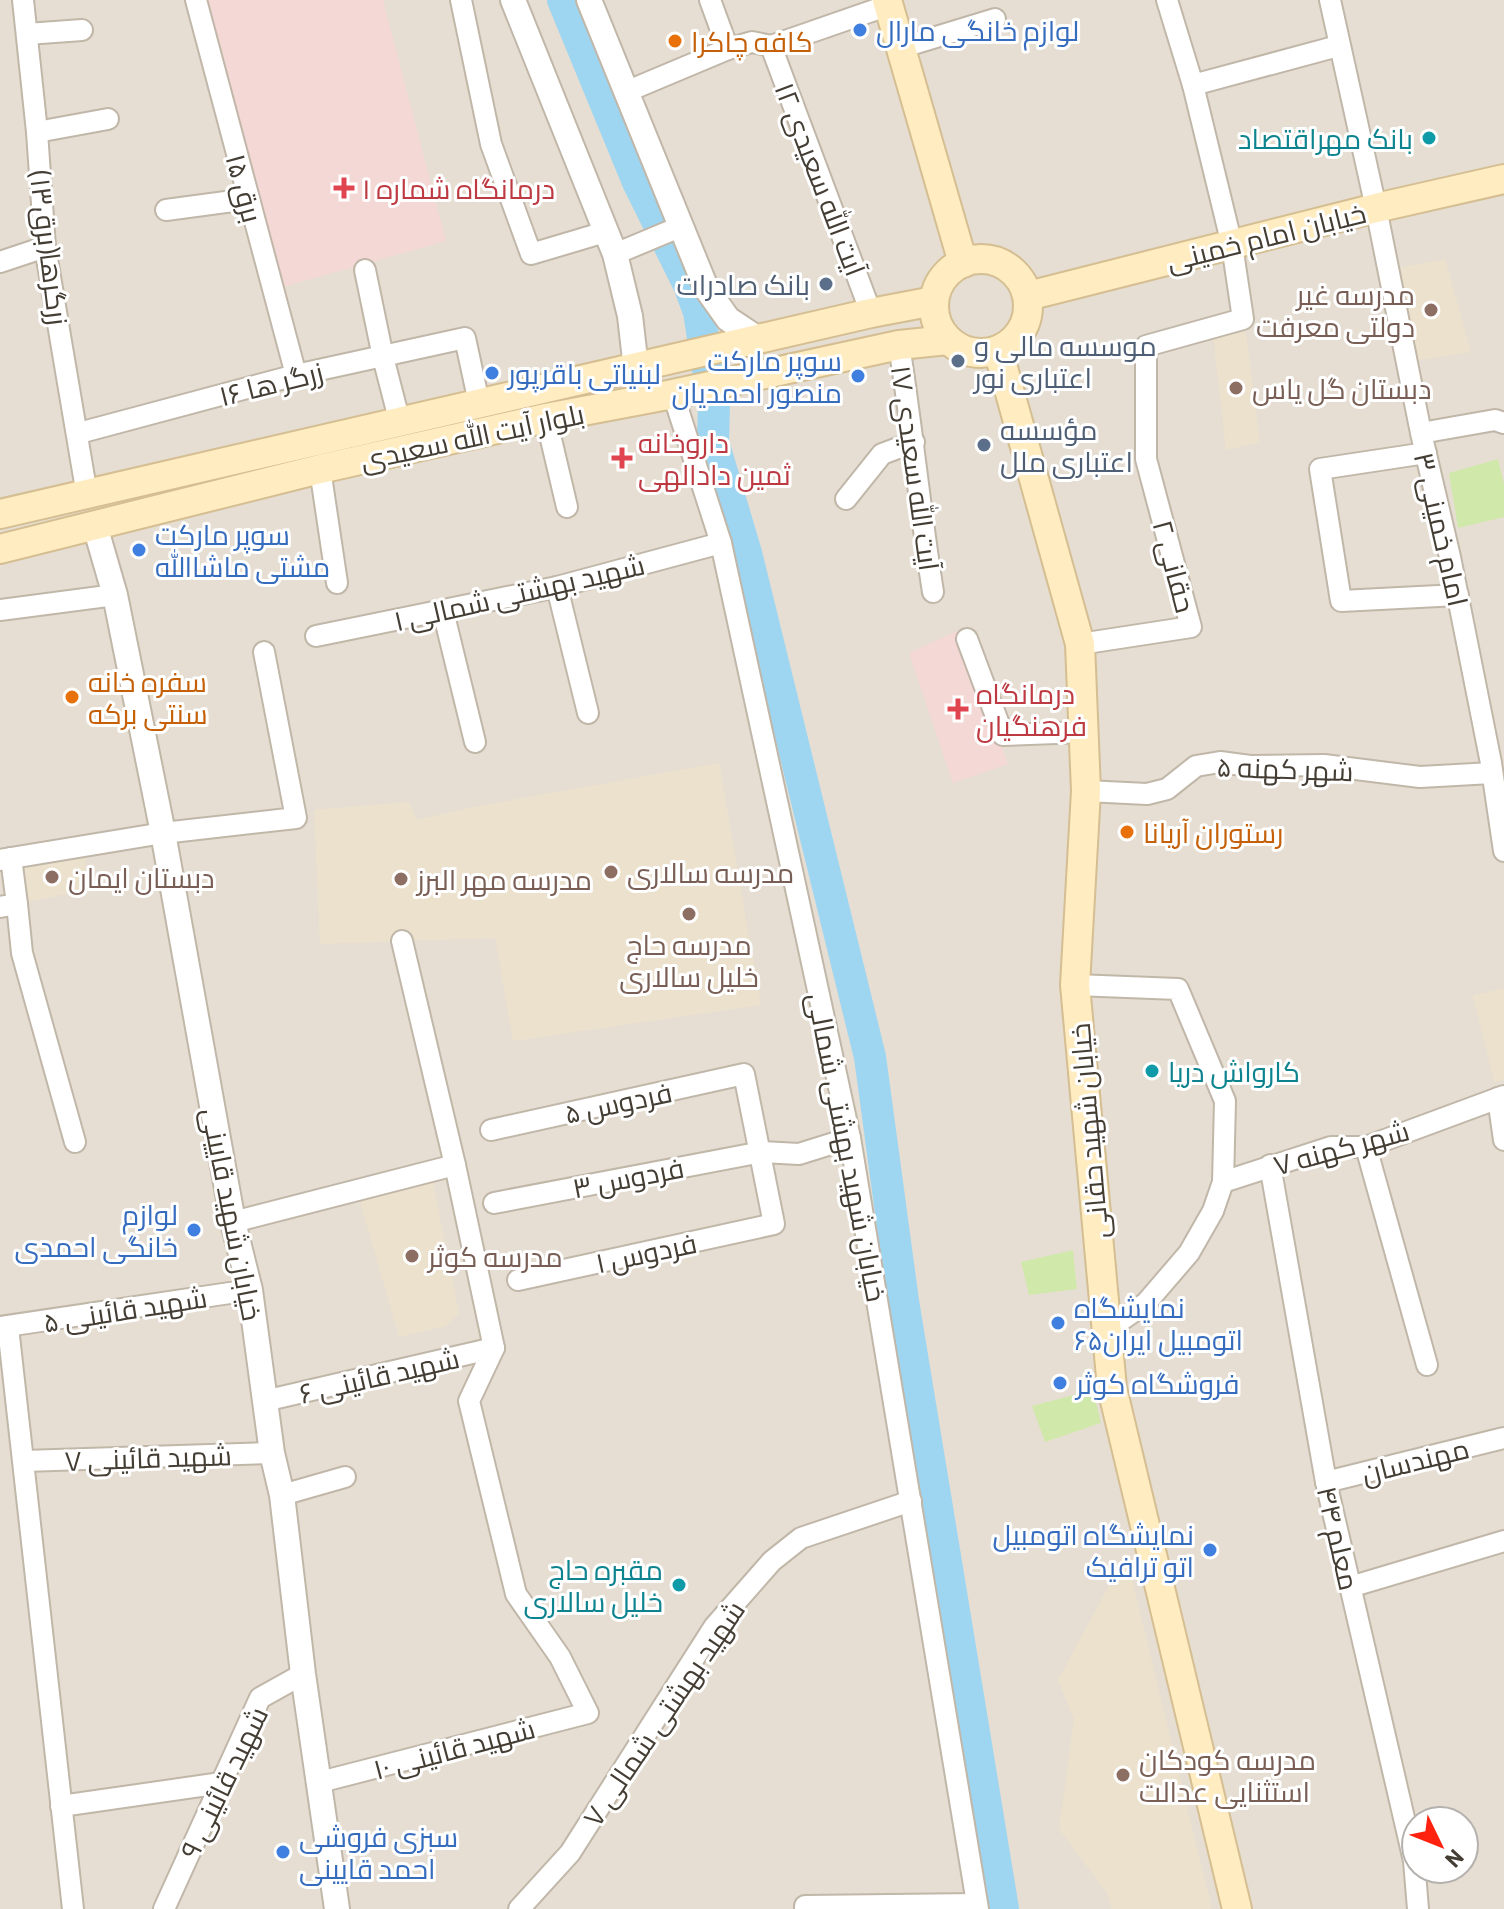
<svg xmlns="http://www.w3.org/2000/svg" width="1504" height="1909" font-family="Barlow,Cairo,sans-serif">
  <rect width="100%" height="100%" fill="#f2ede4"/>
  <!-- residential -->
  <path fill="#e6ded2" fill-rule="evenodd" d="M 0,0 L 1504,0 L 1504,1909 L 0,1909 ZM 1416,1821 L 1464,1821 L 1464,1869 L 1416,1869 Z"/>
  <!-- education -->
  <g fill="#ece1cd">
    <polygon points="1445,259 1471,352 1413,361 1395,269"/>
    <polygon points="1245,326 1260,442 1226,450 1213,334"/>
    <polygon points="719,763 761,1005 513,1041 495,938 320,944 314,810 409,802 417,820 473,807"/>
    <polygon points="85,851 86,890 17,904 17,864"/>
    <polygon points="1504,988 1504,1080 1494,1082 1473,996"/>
    <polygon points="433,1183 459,1313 446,1326 399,1337 359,1198"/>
    <polygon points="1126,1554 1212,1909 1112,1909 1107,1893 1059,1829 1074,1720 1058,1680"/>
  </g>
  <!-- medical -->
  <g fill="#f4d8d6">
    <polygon points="205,0 383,0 446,241 283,287"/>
    <polygon points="959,630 1008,764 953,783 909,653"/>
  </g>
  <!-- green -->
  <g fill="#d1e8ab">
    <polygon points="1498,459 1504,484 1504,517 1458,528 1449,473"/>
    <polygon points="1073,1250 1077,1289 1029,1295 1021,1262"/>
    <polygon points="1093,1390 1101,1423 1045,1442 1032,1406"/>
  </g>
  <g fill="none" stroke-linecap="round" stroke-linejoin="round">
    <!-- river -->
    <g stroke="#9ed5f1" stroke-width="32">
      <polyline points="563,0 638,182 689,285 699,312 709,376"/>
      <polyline points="714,404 713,442 746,553 870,1057 903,1301 1003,1909"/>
    </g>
    <defs>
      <g id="minor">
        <polyline points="23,0 37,132 45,247 87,495"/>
        <polyline points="196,0 296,375"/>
        <polyline points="461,0 491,144 531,254 605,232"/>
        <polyline points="710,0 728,49"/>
        <polyline points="1167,0 1193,85 1338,46"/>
        <polyline points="1330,0 1376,208 1421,433 1450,557 1491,763 1504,851"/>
        <polyline points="27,34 82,30"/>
        <polyline points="771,46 871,313"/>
        <polyline points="771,46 889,5"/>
        <polyline points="900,48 995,19"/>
        <polyline points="628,91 728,49 752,42 771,46"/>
        <polyline points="37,132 108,119"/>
        <polyline points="166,210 248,199"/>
        <polyline points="615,254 682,226"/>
        <polyline points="0,262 45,247"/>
        <polyline points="365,270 383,357 400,423"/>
        <path d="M 899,345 C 912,427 920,510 933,592"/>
        <polyline points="673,394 721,543 850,1138 978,1909"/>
        <polyline points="546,418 567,507"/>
        <polyline points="79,433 296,375 465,338 479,403"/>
        <polyline points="1421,433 1495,420 1504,423"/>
        <polyline points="1426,453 1320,469 1341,601 1458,595"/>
        <polyline points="320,469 337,583"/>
        <polyline points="846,499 882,454 914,442"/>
        <polyline points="557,587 588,713"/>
        <polyline points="0,610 115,595"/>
        <polyline points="443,611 475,742"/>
        <polyline points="316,636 557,587 721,543"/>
        <polyline points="967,639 1003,735 1084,732"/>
        <polyline points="1080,644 1191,627 1146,459 1146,346 1243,319 1232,245 1193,85"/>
        <polyline points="1086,791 1147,794 1167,789 1196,766 1220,762 1250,766 1324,765 1420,777 1492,773"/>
        <polyline points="0,860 163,833 296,818 264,652"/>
        <polyline points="17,904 22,953 75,1142"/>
        <polyline points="0,907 17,904 11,858"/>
        <polyline points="1075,985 1178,989 1225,1101 1223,1182 1213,1211 1189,1253 1146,1303 1107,1330"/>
        <polyline points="1498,1098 1504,1140"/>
        <polyline points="491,1130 744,1074 774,1224 518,1280"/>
        <polyline points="1366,1147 1427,1365"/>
        <polyline points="1270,1165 1326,1482 1414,1861 1418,1909"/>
        <polyline points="1223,1182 1331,1147 1366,1147 1504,1096"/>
        <polyline points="494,1203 762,1152 799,1154 850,1138"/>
        <polyline points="233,1222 455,1165"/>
        <polyline points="0,1327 250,1290"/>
        <polyline points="8,1327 73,1909"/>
        <polyline points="264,1401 494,1348"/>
        <polyline points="24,1461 272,1453"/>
        <polyline points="1326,1482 1504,1438"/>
        <polyline points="282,1495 345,1477"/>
        <polyline points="1350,1587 1504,1541"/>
        <polyline points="320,1782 588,1713 560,1657 516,1594 469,1401 494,1348 455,1165 402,941"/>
        <polyline points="61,1806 221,1783"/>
        <polyline points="164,1909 260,1698 303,1674"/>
        <polyline points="519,1909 570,1853 714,1627 772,1561 801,1538 911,1501"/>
        <polyline points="805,1909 805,1906 976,1904"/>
      </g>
      <g id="tertiary">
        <polyline points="513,0 615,254 630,316 636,368"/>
        <polyline points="589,0 706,288 728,319 758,339"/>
        <polyline points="95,526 115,595 163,833 233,1222 250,1290 272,1453 282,1495 303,1674 337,1909"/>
      </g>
      <g id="secondary">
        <polyline points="887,0 963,263"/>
        <circle cx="981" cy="306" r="47"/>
        <polyline points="1028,296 1376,208 1504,179"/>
        <polyline points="998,350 1080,644 1086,791 1075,985 1112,1388 1237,1909"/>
        <polyline points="0,514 871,313 934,301"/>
        <polyline points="0,549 320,469 546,418 673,394 899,345 948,340"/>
      </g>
    </defs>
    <!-- minor casing -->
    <use href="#minor" stroke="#c1b7a9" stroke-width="24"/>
    <!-- tertiary casing -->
    <use href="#tertiary" stroke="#c1b7a9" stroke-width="28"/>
    <!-- secondary casing -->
    <use href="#secondary" stroke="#d4be92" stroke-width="32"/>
    <!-- minor -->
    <use href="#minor" stroke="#fff" stroke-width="20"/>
    <!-- tertiary -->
    <use href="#tertiary" stroke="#fff" stroke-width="24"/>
    <!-- secondary -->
    <use href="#secondary" stroke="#ffecc1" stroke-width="28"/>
  </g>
  <!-- markers -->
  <g fill="#3f7fe0" stroke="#fff" stroke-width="3">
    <circle cx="860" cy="30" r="8"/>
    <circle cx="492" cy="373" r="8"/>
    <circle cx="858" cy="376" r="8"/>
    <circle cx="139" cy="550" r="8"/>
    <circle cx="194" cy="1230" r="8"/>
    <circle cx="1058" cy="1323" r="8"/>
    <circle cx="1060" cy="1383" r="8"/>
    <circle cx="1210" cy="1550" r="8"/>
    <circle cx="283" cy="1852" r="8"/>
  </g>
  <g fill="#e8710a" stroke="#fff" stroke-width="3">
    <circle cx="675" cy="41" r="8"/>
    <circle cx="72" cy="697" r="8"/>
    <circle cx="1127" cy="832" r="8"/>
  </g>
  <g fill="#0f9aa8" stroke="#fff" stroke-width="3">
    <circle cx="1429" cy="138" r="8"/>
    <circle cx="1152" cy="1071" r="8"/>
    <circle cx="679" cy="1585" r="8"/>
  </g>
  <g fill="#e0444e" stroke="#fff" stroke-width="3">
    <path d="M340 176h8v8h8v8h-8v8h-8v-8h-8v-8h8z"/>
    <path d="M618 446h8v8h8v8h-8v8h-8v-8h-8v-8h8z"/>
    <path d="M954 697h8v8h8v8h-8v8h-8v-8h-8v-8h8z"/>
  </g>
  <g fill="#5c6f8a" stroke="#fff" stroke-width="3">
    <circle cx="826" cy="284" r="8"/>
    <circle cx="958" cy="361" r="8"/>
    <circle cx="984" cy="445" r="8"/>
  </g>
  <g fill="#8d6e63" stroke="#fff" stroke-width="3">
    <circle cx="1431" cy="310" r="8"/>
    <circle cx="1236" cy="388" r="8"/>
    <circle cx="611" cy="872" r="8"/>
    <circle cx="52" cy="877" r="8"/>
    <circle cx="401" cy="879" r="8"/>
    <circle cx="689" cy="914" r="8"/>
    <circle cx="412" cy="1256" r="8"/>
    <circle cx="1123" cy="1775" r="8"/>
  </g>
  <g text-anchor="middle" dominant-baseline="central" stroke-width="6" stroke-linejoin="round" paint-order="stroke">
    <!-- shop labels -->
    <g font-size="28" fill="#366cbe" stroke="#fff" text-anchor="start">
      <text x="876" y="30">لوازم خانگی مارال</text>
      <text x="842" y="360" text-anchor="end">سوپر مارکت<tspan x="842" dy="32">منصور احمدیان</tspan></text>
      <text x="508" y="373">لبنیاتی باقرپور</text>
      <text x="155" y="534">سوپر مارکت<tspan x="155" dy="32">مشتی ماشاالله</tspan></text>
      <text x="178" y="1214" text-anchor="end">لوازم<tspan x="178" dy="32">خانگی احمدی</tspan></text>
      <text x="1074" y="1307">نمایشگاه<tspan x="1074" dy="32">اتومبیل ایران۶۵</tspan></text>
      <text x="1076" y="1383">فروشگاه کوثر</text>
      <text x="1194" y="1534" text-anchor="end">نمایشگاه اتومبیل<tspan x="1194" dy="32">اتو ترافیک</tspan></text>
      <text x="299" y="1836">سبزی فروشی<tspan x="299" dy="32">احمد قایینی</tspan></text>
    </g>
    <!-- food labels -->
    <g font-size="28" fill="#c56008" stroke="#fff" text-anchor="start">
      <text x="691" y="41">کافه چاکرا</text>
      <text x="88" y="681">سفره خانه<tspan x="88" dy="32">سنتی برکه</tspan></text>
      <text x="1143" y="832">رستوران آریانا</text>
    </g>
    <!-- culture labels -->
    <g font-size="28" fill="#0d838f" stroke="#fff" text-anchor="end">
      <text x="1413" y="138">بانک مهراقتصاد</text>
      <text x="1168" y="1071" text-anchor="start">کارواش دریا</text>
      <text x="663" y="1569">مقبره حاج<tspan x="663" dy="32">خلیل سالاری</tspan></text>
    </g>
    <!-- street labels -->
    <g font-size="28" fill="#443d34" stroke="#fff">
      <text transform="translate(821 179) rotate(69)">آیت الله سعیدی ۱۲</text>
      <text transform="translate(245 188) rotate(75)">برق ۱۵</text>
      <text transform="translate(1266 236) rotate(-14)">خیابان امام خمینی</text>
      <text transform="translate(50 248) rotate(83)">زرگرها(برق۱۳)</text>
      <text transform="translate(271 383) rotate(-14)">زرگر ها ۱۶</text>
      <text transform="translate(472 436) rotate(-12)">بلوار آیت الله سعیدی</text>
      <text transform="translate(916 468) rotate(82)">آیت الله سعیدی ۱۷</text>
      <text transform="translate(1442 529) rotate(77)">امام خمینی ۳</text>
      <text transform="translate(1175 566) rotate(75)">حقانی ۲</text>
      <text transform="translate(519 592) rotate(-13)">شهید بهشتی شمالی ۱</text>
      <text transform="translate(1285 768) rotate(2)">شهر کهنه ۵</text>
      <text transform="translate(618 1102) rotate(-12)">فردوس ۵</text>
      <text transform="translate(1088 1131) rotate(-95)">خیابان شهید حقانی</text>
      <text transform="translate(848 1147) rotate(79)">خیابان شهید بهشتی شمالی</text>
      <text transform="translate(1341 1147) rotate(-15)">شهر کهنه ۷</text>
      <text transform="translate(628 1177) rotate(-11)">فردوس ۳</text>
      <text transform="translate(233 1214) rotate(79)">خیابان شهید قایینی</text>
      <text transform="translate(646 1252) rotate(-12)">فردوس ۱</text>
      <text transform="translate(125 1309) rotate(-9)">شهید قائینی ۵</text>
      <text transform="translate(379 1375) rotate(-13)">شهید قائینی ۶</text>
      <text transform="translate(148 1457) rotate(-2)">شهید قائینی ۷</text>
      <text transform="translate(1415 1460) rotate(-14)">مهندسان</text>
      <text transform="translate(1339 1538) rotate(77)">معلم ۴۴</text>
      <text transform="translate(663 1713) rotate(-56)">شهید بهشتی شمالی ۷</text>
      <text transform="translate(454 1748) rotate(-15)">شهید قائینی ۱۰</text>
      <text transform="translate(223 1782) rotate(-64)">شهید قائینی ۹</text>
    </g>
    <!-- health labels -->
    <g font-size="28" fill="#be3a42" stroke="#fff" text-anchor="start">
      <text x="362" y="188">درمانگاه شماره ۱</text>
      <text x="638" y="442">داروخانه<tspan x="638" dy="32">ثمین دادالهی</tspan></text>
      <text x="976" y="693">درمانگاه<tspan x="976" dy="32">فرهنگیان</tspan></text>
    </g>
    <!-- service labels -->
    <g font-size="28" fill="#4e5e75" stroke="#fff" text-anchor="start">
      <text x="810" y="284" text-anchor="end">بانک صادرات</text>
      <text x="974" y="345">موسسه مالی و<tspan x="974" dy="32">اعتباری نور</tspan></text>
      <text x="1000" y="429">مؤسسه<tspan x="1000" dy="32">اعتباری ملل</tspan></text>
    </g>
    <!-- education labels -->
    <g font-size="28" fill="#785e54" stroke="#fff" text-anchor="start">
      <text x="1415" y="294" text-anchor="end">مدرسه غیر<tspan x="1415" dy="32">دولتی معرفت</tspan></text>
      <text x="1252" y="388">دبستان گل یاس</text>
      <text x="627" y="872">مدرسه سالاری</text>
      <text x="68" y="877">دبستان ایمان</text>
      <text x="417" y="879">مدرسه مهر البرز</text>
      <text x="689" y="944" text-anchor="middle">مدرسه حاج<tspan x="689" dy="32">خلیل سالاری</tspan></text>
      <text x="428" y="1256">مدرسه کوثر</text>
      <text x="1139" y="1759">مدرسه کودکان<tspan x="1139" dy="32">استثنایی عدالت</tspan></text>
    </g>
  </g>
  <!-- north arrow -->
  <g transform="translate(1440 1845) rotate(133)"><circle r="38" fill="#ffffff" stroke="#b4b1ae" stroke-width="2"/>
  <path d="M0-6L14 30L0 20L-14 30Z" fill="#fe220f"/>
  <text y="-12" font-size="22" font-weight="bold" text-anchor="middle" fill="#443d34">N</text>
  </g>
</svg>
